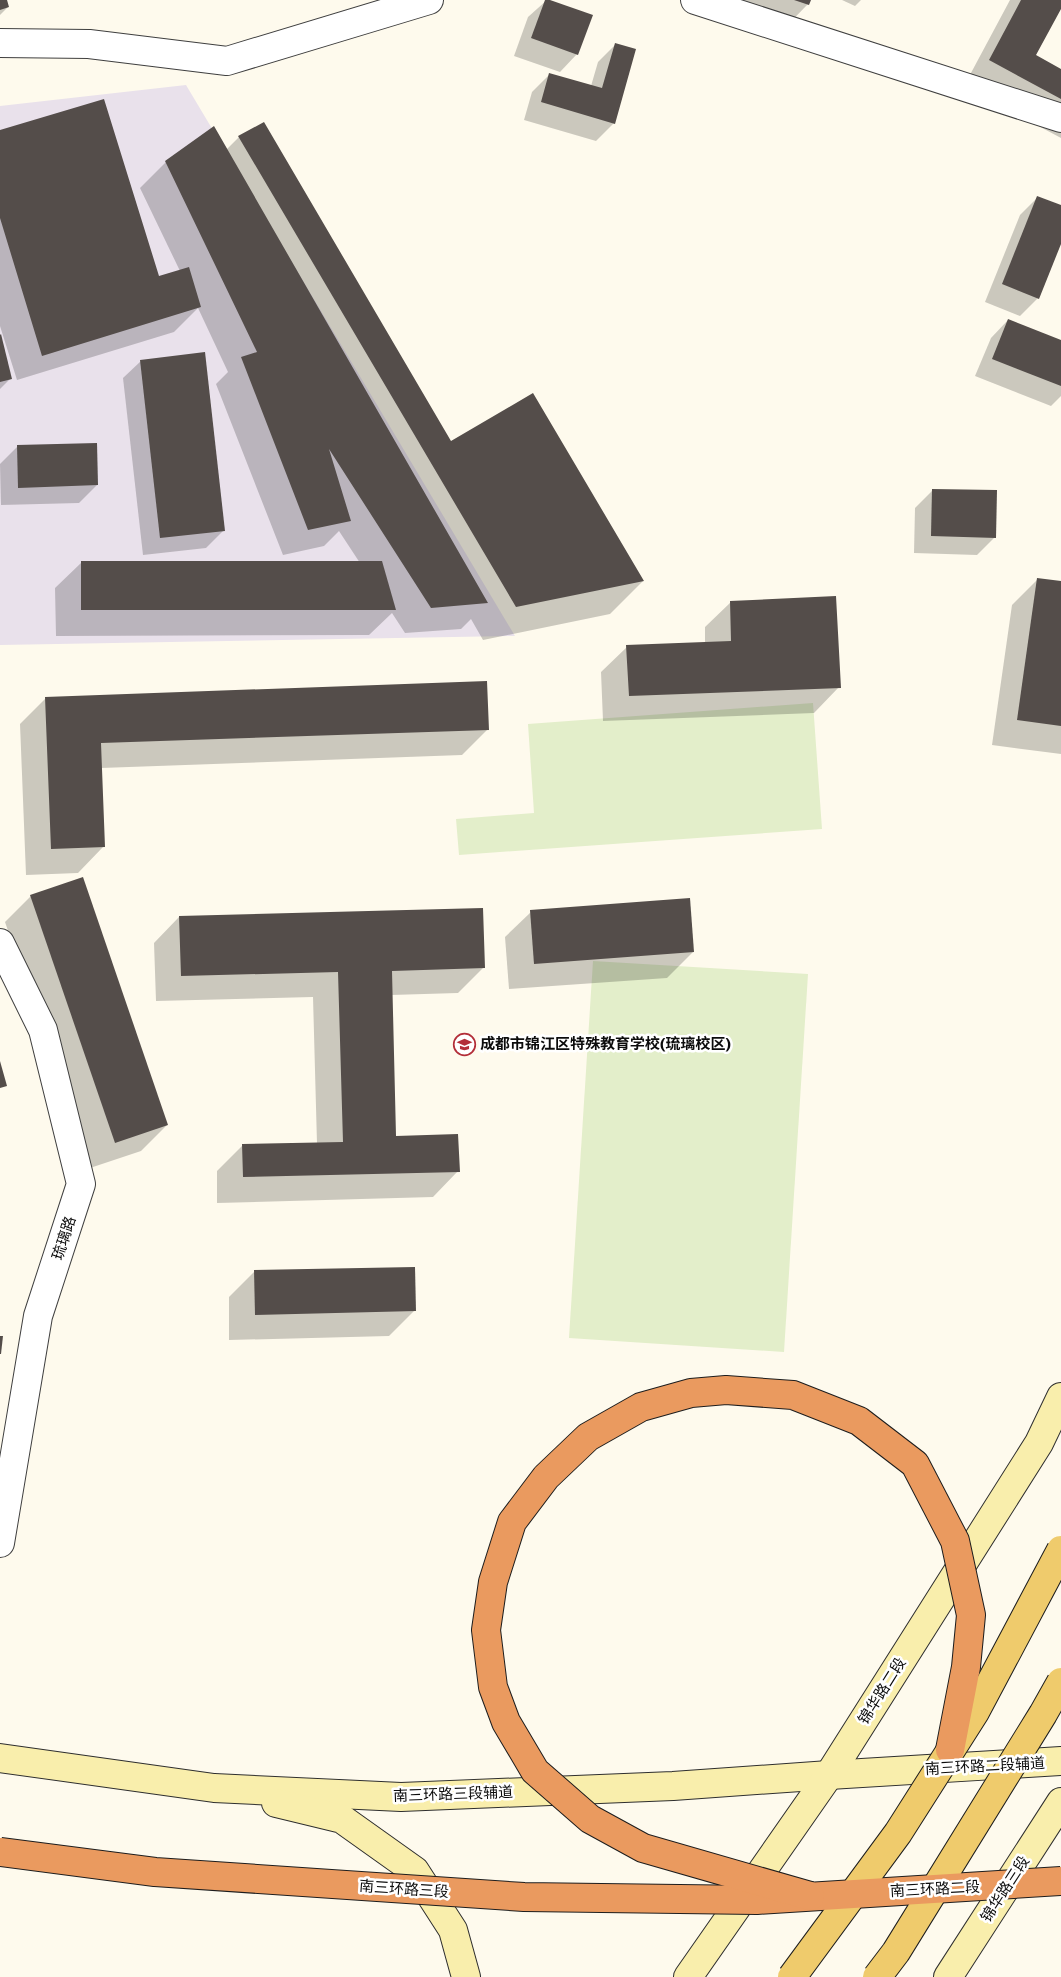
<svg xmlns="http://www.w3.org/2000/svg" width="1061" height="1977" font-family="'Roboto Serif','Noto Sans SC',serif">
  <rect width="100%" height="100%" fill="#fefaed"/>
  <!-- industrial -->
  <polygon fill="#e9e1eb" points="186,85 515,636 0,645 0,106"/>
  <!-- pitch -->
  <g fill="#e3eeca">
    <polygon points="813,703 822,829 459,855 456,819 534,813 528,724"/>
    <polygon points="593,961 808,974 784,1352 569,1338"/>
  </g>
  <!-- shadow -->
  <g fill="#0003">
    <polygon points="0,0 6,0 8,7 0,15"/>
    <polygon points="547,0 577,54 560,72 514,56 528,17"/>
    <polygon points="726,0 809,0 808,4 776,37 720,23"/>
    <polygon points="842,0 861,0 855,6"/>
    <polygon points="1010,0 1061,0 1061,7 1035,56 1061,70 1061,138 964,86"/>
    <polygon points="616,44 614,123 596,141 524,120 532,92 550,74 591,86 598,62"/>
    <polygon points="214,128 226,150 239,137 451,442 643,581 610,614 483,640 471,619 461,629 405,633 392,613 369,635 56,636 55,588 81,563 360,563 339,531 324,546 283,555 216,384 228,372 198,308 174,332 17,380 0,326 0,132 158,278 180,271 140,188 166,162"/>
    <polygon points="1038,197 1061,206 1061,241 1038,298 1020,316 985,302 1020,215"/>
    <polygon points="1008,320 1061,341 1061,396 1051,406 975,376 991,338"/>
    <polygon points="0,337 10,379 0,389"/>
    <polygon points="141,361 224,530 206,548 143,555 123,378"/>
    <polygon points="18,446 97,485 79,503 1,505 0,464"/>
    <polygon points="933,490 995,537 977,555 914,553 915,508"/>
    <polygon points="1038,579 1061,583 1061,754 992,745 1012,605"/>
    <polygon points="731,602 839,687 814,713 603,721 601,672 627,647 705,643 705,627"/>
    <polygon points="46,698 488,729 462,755 101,768 103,847 78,873 26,875 20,724"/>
    <polygon points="31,896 167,1125 141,1151 90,1168 5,922"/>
    <polygon points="531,912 693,952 667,978 509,989 505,937"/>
    <polygon points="179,917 483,968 458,993 391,995 395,1137 458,1171 433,1197 217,1203 217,1171 242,1146 317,1144 313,997 156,1001 154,943"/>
    <polygon points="254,1272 415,1310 389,1336 229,1340 229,1297"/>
  </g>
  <!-- building -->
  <g fill="#544d4a">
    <polygon points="0,0 7,0 9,7 0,10"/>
    <polygon points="545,0 550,0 593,15 578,55 531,38"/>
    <polygon points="794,0 811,0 809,5"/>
    <polygon points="1021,0 1061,0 1061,9 1036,55 1061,69 1061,99 989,60"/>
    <polygon points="615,43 636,49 615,124 541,102 549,73 602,88"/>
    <polygon points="104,99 159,276 189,267 201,307 42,356 0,218 0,130"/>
    <polygon points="264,122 451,441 533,393 644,581 516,607 238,136"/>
    <polygon points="214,126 488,603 431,608 329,449 351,521 308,530 241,357 257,352 165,161"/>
    <polygon points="1037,196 1061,205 1061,244 1039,299 1002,284"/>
    <polygon points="1008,319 1061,340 1061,386 992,359"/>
    <polygon points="1,334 12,379 0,382 0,335"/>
    <polygon points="205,352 225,531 160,538 140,360"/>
    <polygon points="97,443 98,485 18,488 17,445"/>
    <polygon points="932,489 997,490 996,538 931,536"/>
    <polygon points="81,561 382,561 396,610 81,610"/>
    <polygon points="1037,578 1061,581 1061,726 1017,720"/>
    <polygon points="836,596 841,688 629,696 626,645 731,641 730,601"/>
    <polygon points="487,681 489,730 101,743 105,847 51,849 45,697"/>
    <polygon points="83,877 168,1125 115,1143 30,895"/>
    <polygon points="690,898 694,952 534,964 530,910"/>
    <polygon points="483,908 485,968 392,971 396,1136 458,1134 460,1172 243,1177 242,1144 343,1142 338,972 181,976 179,916"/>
    <polygon points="0,1061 7,1086 0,1088"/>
    <polygon points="415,1267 416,1311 255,1315 254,1270"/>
    <polygon points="0,1336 3,1336 1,1354 0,1354"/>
  </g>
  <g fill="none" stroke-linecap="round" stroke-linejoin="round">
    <defs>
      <g id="street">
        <polyline points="695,0 1061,118"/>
        <polyline points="0,43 89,44 227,61 429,0"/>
        <polyline points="0,943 43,1030 81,1184 38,1316 0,1543"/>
      </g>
      <g id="secondary">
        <polyline points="0,1758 214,1788 401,1797 673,1786 829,1775 1061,1761"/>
        <polyline points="276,1803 342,1819 415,1871 453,1930 466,1977"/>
        <polyline points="688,1977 829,1775 1039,1443 1061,1397"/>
        <polyline points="948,1977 1061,1802"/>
      </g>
    </defs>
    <!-- street casing -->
    <use href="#street" stroke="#3f3f3f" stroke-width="30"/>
    <!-- secondary casing -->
    <use href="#secondary" stroke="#2e2e2e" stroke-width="30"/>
    <!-- street -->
    <use href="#street" stroke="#fff" stroke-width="28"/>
    <!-- secondary -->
    <use href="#secondary" stroke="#f9eeac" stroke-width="28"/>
    <defs>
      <g id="primary-bridge">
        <polyline points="792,1977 898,1833 975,1712 1061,1550"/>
        <polyline points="877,1977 896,1952 1043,1714 1061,1682"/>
      </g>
      <g id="highway-bridge">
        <polyline points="0,1852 155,1872 524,1897 757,1900 1061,1881"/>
        <polyline points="810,1896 643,1848 590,1819 535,1771 506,1722 493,1687 486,1630 493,1582 512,1522 546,1477 588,1437 641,1407 691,1393 726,1390 793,1395 859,1421 915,1464 955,1541 971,1615 966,1667 950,1750"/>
      </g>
    </defs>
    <!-- primary-bridge casing -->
    <use href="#primary-bridge" stroke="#1d1d1d" stroke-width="30" stroke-linecap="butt"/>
    <!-- highway-bridge casing -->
    <use href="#highway-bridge" stroke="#1d1d1d" stroke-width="30" stroke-linecap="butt"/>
    <!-- primary-bridge -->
    <use href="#primary-bridge" stroke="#efcb6c" stroke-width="28"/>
    <!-- highway-bridge -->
    <use href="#highway-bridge" stroke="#ea9a5f" stroke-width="28"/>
  </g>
  <!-- icons -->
  <defs>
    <symbol id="school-ring" viewBox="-11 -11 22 22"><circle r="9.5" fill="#fff" stroke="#b32e39" stroke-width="1.5"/><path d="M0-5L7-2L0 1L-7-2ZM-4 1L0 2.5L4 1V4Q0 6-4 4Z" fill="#b32e39"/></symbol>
  </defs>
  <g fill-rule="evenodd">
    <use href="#school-ring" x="452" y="1032" width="25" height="25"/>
  </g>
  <g text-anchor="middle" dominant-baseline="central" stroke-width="5" stroke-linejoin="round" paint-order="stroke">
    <!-- poi labels -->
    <g font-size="15" font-weight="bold" fill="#0c0c0c" stroke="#fff" text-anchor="start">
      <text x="480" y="1044">成都市锦江区特殊教育学校(琉璃校区)</text>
    </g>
    <!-- street labels -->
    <g font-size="15" fill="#0c0c0c" stroke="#fff">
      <text transform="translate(64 1238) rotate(-72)">琉璃路</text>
      <text transform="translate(882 1691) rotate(-58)">锦华路二段</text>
      <text transform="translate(985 1766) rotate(-3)">南三环路二段辅道</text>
      <text transform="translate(453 1794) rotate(-2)">南三环路三段辅道</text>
      <text transform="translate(404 1889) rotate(4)">南三环路三段</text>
      <text transform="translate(935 1889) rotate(-3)">南三环路二段</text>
      <text transform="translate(1005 1889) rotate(-57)">锦华路三段</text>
    </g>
  </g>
</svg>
